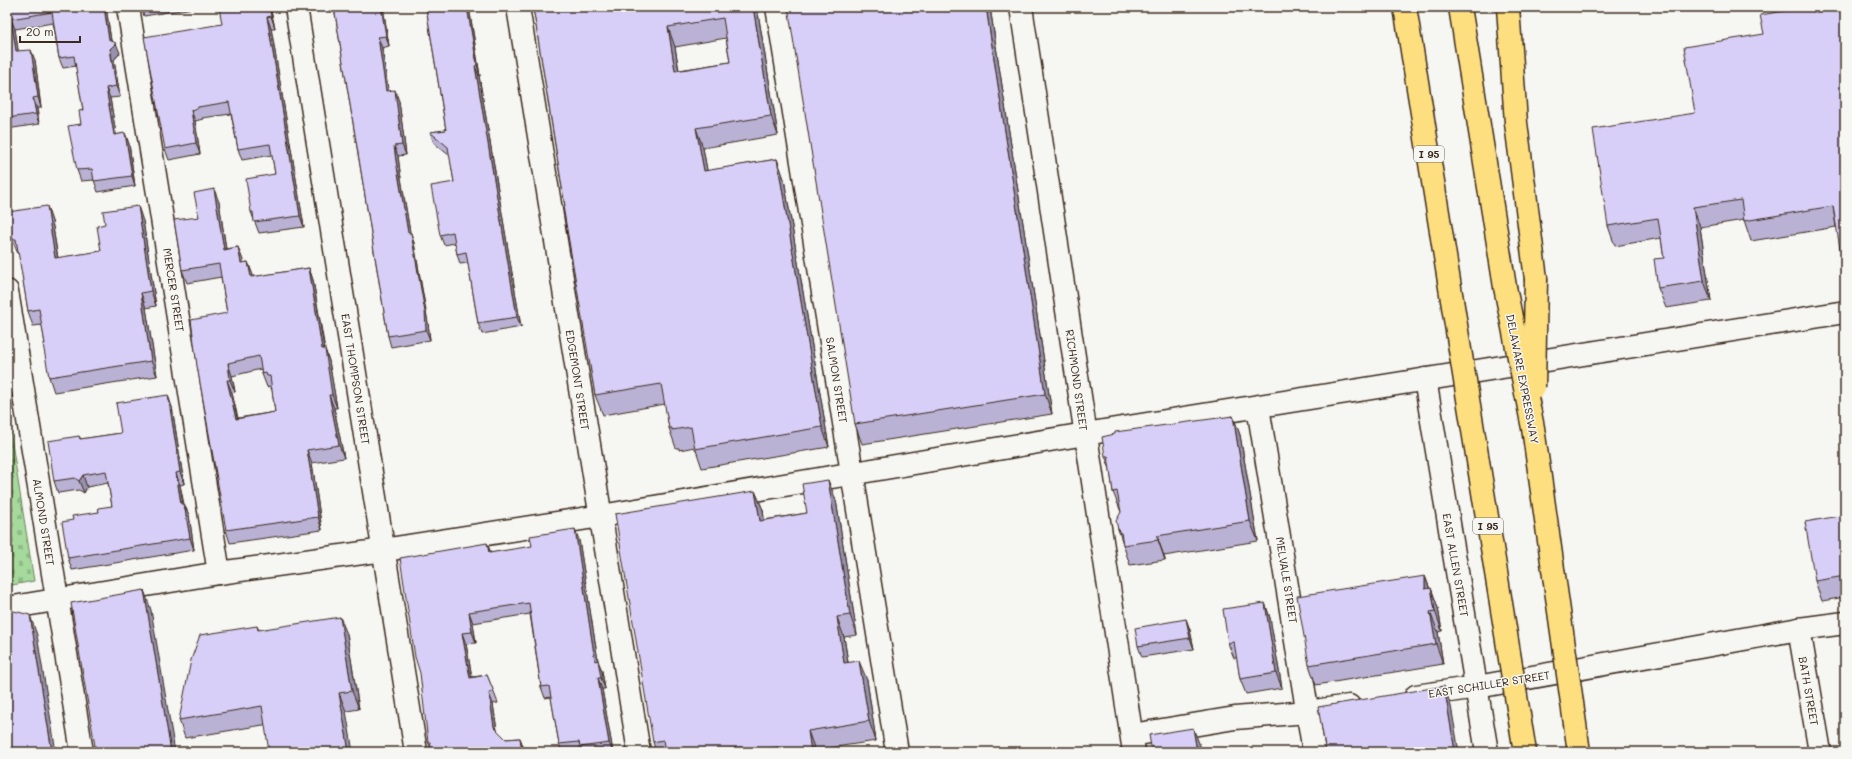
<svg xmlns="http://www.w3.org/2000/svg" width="1852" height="759" font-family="Mali,sans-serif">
  <defs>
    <pattern id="cemetery-stones" width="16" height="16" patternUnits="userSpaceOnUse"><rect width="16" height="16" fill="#a5da9c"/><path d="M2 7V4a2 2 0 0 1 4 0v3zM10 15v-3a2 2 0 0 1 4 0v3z" fill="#8fbb86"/></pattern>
  </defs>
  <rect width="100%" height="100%" fill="#f6f6f2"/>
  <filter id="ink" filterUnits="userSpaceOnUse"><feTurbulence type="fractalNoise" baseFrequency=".025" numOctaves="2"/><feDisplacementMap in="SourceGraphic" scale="8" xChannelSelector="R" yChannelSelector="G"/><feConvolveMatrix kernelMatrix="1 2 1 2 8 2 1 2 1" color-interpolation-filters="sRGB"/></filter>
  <g filter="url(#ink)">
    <!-- cemetery -->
    <polygon fill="url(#cemetery-stones)" stroke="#70825d" points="7,412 34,581 7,586"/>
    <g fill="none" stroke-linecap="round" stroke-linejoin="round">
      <defs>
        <g id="minor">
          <polyline points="128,7 219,573"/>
          <polyline points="296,7 416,752"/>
          <polyline points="518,7 639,752"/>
          <polyline points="777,7 897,752"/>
          <polyline points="7,291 82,752"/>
          <polyline points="1425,379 1487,752"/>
          <polyline points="1258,407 1314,752"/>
          <polyline points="7,608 219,573 384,550 601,516 1085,434 1845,312"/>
          <polyline points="1799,629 1820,752"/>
          <polyline points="1416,696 1477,687 1799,629 1845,623"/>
          <polyline points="1132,735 1235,718 1308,712 1349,706"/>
        </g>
        <polyline id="secondary" points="1021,7 1134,752"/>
        <g id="motorway">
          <polyline points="1405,7 1452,300"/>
          <polyline points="1460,7 1505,287"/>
          <polyline points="1508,7 1516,123 1536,279"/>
        </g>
      </defs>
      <!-- minor casing -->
      <use href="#minor" stroke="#3b2a1e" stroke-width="25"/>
      <!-- secondary casing -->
      <use href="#secondary" stroke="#3b2a1e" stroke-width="25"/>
      <!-- motorway casing -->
      <use href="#motorway" stroke="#3b2a1e" stroke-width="25"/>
      <!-- minor -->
      <use href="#minor" stroke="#f6f6f2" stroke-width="22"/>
      <!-- secondary -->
      <use href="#secondary" stroke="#f6f6f2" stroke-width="22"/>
      <!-- motorway -->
      <use href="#motorway" stroke="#fedf80" stroke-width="22"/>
      <defs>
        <g id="motorway-bridge">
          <polyline points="1505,287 1533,428 1579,752"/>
          <polyline points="1452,300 1525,752"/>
          <polyline points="1534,387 1536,279"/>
        </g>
      </defs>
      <!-- motorway-bridge casing -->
      <use href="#motorway-bridge" stroke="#3b2a1e" stroke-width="25" stroke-linecap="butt"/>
      <!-- motorway-bridge -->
      <use href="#motorway-bridge" stroke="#fedf80" stroke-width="22"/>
    </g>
    <!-- wall -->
    <g fill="#bab2d5" stroke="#3b2a1e" fill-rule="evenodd">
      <polygon points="7,7 106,7 111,41 120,53 114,60 120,97 110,98 116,135 125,133 129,144 135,186 98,192 94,180 81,181 77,170 81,124 83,110 76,66 63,68 59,58 53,23 15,29 18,51 35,60 41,108 37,108 39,124 7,129"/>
      <polygon points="141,7 193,7 193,8 144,16"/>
      <polygon points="270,7 275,28 271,28 304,227 259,233 251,212 275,174 272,155 242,160 238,149 231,114 202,118 203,119 195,121 200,154 169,160 165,149 222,24"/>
      <polygon points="334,7 383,7 389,46 382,48 388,91 399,101 406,155 398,156 400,172 410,233 414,243 428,323 430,340 391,347 388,336"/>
      <polygon points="426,7 469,7 480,76 479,76 521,327 482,334 478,323 468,263 460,264 457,254 455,243 444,245 440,235 454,182 450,156 434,143 430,132 446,130"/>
      <path d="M 533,7 L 757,7 L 778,135 L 703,148 L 707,171 L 777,159 L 784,179 L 829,447 L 702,468 L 695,447 L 679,450 L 679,448 L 676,448 L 669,428 L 665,404 L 603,415 L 595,395 ZM 726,38 L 730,62 L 679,70 L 675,47 Z"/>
      <polygon points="990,7 1052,414 862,444 855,424"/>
      <polygon points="1803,8 1836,227 1751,241 1744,220 1700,227 1711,301 1666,308 1658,288 1664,258 1661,238 1615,246 1608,226 1695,113 1764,34"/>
      <path d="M 219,202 L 226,249 L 238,247 L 243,263 L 248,262 L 253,277 L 309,268 L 313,280 L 325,349 L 329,361 L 337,408 L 334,408 L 344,458 L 312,463 L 322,530 L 230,543 L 226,530 L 227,313 L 221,277 L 187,283 L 182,270 L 199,217 ZM 261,369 L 262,374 L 267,387 L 270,386 L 271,389 L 272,389 L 275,412 L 238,418 L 232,393 L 235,392 L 232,376 Z"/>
      <polygon points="52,221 58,258 101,251 143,221 156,306 146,308 157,376 54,392 49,377 45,344 42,325 33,326 28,311 19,254 18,254 12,239"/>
      <polygon points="1842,261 1845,261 1845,270"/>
      <polygon points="172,407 184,484 180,485 184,504 189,515 194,550 72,570 68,558 73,520 99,512 112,506 108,483 87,487 84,493 79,490 58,493 54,481 79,436 81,439 121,433"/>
      <polygon points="1233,416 1240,435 1258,541 1164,556 1165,560 1130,565 1118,529 1121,512 1113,492 1110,469 1105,456"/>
      <polygon points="755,491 763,510 764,520 807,513 836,500 857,635 844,637 848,662 867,680 876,741 815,750 815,752 656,752 653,742"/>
      <polygon points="1845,515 1845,597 1822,601 1815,581"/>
      <polygon points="579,540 598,661 602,671 605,689 602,689 613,752 562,752 559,744 551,697 545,698 541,687 530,614 473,623 476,643 466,644 472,677 487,675 498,703 493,704 497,730 506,739 520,738 524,749 524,752 432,752 428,742 487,543 491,553"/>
      <polygon points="1425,576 1430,589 1431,588 1438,608 1442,631 1438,632 1443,664 1316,685 1309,665"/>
      <polygon points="1265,603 1270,618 1282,688 1246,694 1240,679 1237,658 1234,658 1228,643"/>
      <polygon points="1186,619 1190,630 1194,649 1142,657 1138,646"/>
      <polygon points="257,626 259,630 347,634 359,709 185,738 179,720"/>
    </g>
    <!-- shaded-wall -->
    <g fill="#9791ae" stroke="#3b2a1e">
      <polygon points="104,7 106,7 112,47 116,43 120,53 114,60 120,97 116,86"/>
      <polygon points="269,7 270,7 275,28 271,16"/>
      <polygon points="381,7 383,7 389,46 386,36"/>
      <polygon points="467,7 469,7 480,76 477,65"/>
      <polygon points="753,7 757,7 778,135 771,116"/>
      <polygon points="986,7 990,7 1052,414 1045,394"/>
      <polygon points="267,17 271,28 304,227 300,216"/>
      <polygon points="11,19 15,29 20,62 16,51"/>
      <polygon points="668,27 675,47 682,91 675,71"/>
      <polygon points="378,37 382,48 390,102 386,91"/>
      <polygon points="31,50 35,60 41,108 38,97"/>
      <polygon points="475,66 479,76 521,327 517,317"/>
      <polygon points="106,88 110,98 118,145 114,135"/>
      <polygon points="395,90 399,101 406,155 402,145"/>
      <polygon points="33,98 37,108 39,124 36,114"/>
      <polygon points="191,110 195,121 200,154 196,143"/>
      <polygon points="696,128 703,148 711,191 704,171"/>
      <polygon points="125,133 129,144 135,186 132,176"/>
      <polygon points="394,146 398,156 400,172 412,244 408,233 396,161"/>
      <polygon points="777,159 784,179 829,447 822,427"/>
      <polygon points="214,189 219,202 228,263 224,250"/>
      <polygon points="47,206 52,221 60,273 55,258"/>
      <polygon points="138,206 143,221 156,306 151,291"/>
      <polygon points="1693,207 1700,227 1711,301 1704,281"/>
      <polygon points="411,233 414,243 428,323 430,340 426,330"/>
      <polygon points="238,247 243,260 246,276 241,263"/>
      <polygon points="248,262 253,275 255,290 251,277"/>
      <polygon points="309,268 313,280 325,354 325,349 329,361 337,408 332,395 322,349"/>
      <polygon points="141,293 146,308 157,376 151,361"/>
      <polygon points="228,363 232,376 235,392 230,380"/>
      <polygon points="227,380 232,393 240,431 236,419"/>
      <polygon points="168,395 172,407 184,484 180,472"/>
      <polygon points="329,395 334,408 344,458 339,445"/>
      <polygon points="1233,416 1240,435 1258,541 1250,521"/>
      <polygon points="307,450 312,463 322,530 318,517"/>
      <polygon points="176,473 180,485 185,516 181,504"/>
      <polygon points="83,475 87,487 84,493 79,481"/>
      <polygon points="828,480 836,500 857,635 850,615"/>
      <polygon points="755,491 763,510 767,541 760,521"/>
      <polygon points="184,504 189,515 194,550 190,538"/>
      <polygon points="575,529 579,540 598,661 602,671 605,689 595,661"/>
      <polygon points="1157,536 1164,556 1165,560 1158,540"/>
      <polygon points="487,543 491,554 489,553"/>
      <polygon points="1425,576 1432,596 1425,589"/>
      <polygon points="1431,588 1438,608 1442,631 1435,611"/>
      <polygon points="144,590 151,610 175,752 171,752"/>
      <polygon points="1265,603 1270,618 1282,688 1276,673"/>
      <polygon points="469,612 473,623 476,643 472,632"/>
      <polygon points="1430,612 1438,632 1443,664 1436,644"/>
      <polygon points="30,615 37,635 56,752 52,752"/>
      <polygon points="340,617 347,634 359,709 352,691"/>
      <polygon points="837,617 844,637 851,683 844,663"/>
      <polygon points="1186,619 1190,630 1194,649 1190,638"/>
      <polygon points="462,633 466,644 474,689 470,678"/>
      <polygon points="859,661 867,680 876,741 869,721"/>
      <polygon points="598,678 602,689 613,752 609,743"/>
      <polygon points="1444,686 1451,706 1459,752 1455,752"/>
      <polygon points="339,693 346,711 353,752 349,752"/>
      <polygon points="489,693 493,704 498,738 494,727"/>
      <polygon points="1193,728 1201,748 1201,752 1197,752"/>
      <polygon points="808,731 815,750 815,752 811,752"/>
      <polygon points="520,738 524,749 524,752 522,752"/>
    </g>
    <!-- building -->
    <g fill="#d8cff8" stroke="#3b2a1e" fill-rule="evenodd">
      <polygon points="7,7 104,7 109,40 116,43 110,49 116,86 106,88 114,135 125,133 132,176 94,181 92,169 77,170 68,126 81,124 79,111 83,110 74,56 59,58 52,12 11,19 16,51 31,50 38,97 33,98 36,114 7,118"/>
      <polygon points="219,7 269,7 271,16 267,17 300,216 254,222 253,212 251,212 246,179 275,174 270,144 238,149 229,102 198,107 198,108 191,110 196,143 165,149 144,37 222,24"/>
      <polygon points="334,7 381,7 386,36 378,37 386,91 395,90 402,145 394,146 396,161 408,233 411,233 425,312 426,330 388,336"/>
      <polygon points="426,7 467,7 477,65 475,66 517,317 478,323 466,252 457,254 453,232 440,235 431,186 454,182 448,147 430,132 446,130"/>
      <path d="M 533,7 L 753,7 L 771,116 L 696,128 L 704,171 L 777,159 L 822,427 L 695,449 L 691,427 L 672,430 L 672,428 L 669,428 L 661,384 L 595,395 L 563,206 L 565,206 ZM 723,18 L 730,62 L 675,71 L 668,27 Z"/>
      <polygon points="788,7 986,7 1045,394 855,424"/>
      <polygon points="1803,7 1845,7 1845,261 1842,261 1833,206 1744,221 1741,200 1693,207 1704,281 1658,288 1654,259 1664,258 1658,218 1608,226 1593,129 1695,113 1684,47 1764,34 1760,15 1803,8"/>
      <path d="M 214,189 L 224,250 L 238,247 L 241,263 L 248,262 L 251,277 L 309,268 L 322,349 L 325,349 L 332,395 L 329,395 L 339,445 L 307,450 L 318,517 L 226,530 L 197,366 L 191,320 L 227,313 L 219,264 L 182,270 L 174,220 L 199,217 L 194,193 ZM 259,356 L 262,374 L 266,373 L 267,376 L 270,376 L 275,412 L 236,419 L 227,380 L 230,380 L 228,363 Z"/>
      <polygon points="47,206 55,258 101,251 97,226 105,224 103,211 138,206 151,291 141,293 151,361 49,377 43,344 45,344 39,309 28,311 16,239 12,239 8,212"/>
      <polygon points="168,395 180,472 176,473 181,504 184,504 190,538 68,558 62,522 73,520 72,516 99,512 98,508 112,506 106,471 83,475 79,481 75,478 54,481 48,441 79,436 80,439 121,433 116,403"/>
      <polygon points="1233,416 1250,521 1157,536 1158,540 1123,545 1121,532 1118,529 1116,521 1121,512 1117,491 1113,492 1108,456 1105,456 1102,437 1115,434 1115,432"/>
      <polygon points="828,480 850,615 837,617 844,663 859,661 869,721 808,731 811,752 779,752 778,747 749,752 742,752 741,747 715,752 665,752 663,740 653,742 615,514 755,491 760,521 807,513 802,484"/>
      <polygon points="1845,515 1845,576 1815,581 1805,522"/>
      <polygon points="575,529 595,661 598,660 601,678 598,678 609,743 580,747 579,742 559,744 549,686 541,687 529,603 469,612 472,632 462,633 470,678 487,675 494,692 489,693 494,727 506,739 520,738 522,752 432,752 430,742 428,742 420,673 415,657 400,558 487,543 489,553 532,546 530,536"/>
      <polygon points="1425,576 1425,589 1431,588 1435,611 1430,612 1436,644 1309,665 1297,596"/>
      <polygon points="144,590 171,752 96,752 71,603"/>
      <polygon points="1265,603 1276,673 1240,679 1234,642 1228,643 1223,609"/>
      <polygon points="14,611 30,615 52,752 7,752 7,612"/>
      <polygon points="340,617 352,691 339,693 349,752 269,752 262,706 179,720 191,660 200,635 257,626 258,630"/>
      <polygon points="1186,619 1190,638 1138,646 1135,628"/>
      <polygon points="1444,686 1455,752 1326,752 1318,707"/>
      <polygon points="1193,728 1197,752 1152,752 1149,735"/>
    </g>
  </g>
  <g text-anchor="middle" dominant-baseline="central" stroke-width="3" stroke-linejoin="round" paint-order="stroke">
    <!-- shield labels -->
    <g fill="#f6f6f2" stroke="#73675e" stroke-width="1">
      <rect x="1414" y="146" width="30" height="16" rx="3"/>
      <rect x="1473" y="518" width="30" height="16" rx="3"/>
    </g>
    <g font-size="10" font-weight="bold" fill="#3b2a1e">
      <text x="1429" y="154">I 95</text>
      <text x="1488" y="526">I 95</text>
    </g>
    <!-- street labels -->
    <g font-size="11" fill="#3b2a1e" stroke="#f6f6f2">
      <text transform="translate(174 290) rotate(81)">MERCER STREET</text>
      <text transform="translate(356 379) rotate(81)">EAST THOMPSON STREET</text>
      <text transform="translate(1523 379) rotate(79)">DELAWARE EXPRESSWAY</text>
      <text transform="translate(578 380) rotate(81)">EDGEMONT STREET</text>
      <text transform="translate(837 380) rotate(81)">SALMON STREET</text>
      <text transform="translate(1077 380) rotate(82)">RICHMOND STREET</text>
      <text transform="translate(44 522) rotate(81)">ALMOND STREET</text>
      <text transform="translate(1456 565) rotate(80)">EAST ALLEN STREET</text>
      <text transform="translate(1287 580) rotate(81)">MELVALE STREET</text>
      <text transform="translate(1489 684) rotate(-9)">EAST SCHILLER STREET</text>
      <text transform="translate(1809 691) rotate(80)">BATH STREET</text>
    </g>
  </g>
  <!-- margin -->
  <rect width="1852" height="759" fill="none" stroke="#f6f6f2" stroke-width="24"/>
  <rect x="12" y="12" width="1828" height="735" fill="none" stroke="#3b2a1e" stroke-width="1.5" filter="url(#ink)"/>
  <!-- scale -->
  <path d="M20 36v6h60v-6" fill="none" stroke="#3b2a1e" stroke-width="2"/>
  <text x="26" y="36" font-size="12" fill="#3b2a1e" stroke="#f6f6f2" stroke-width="3" paint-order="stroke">20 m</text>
</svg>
